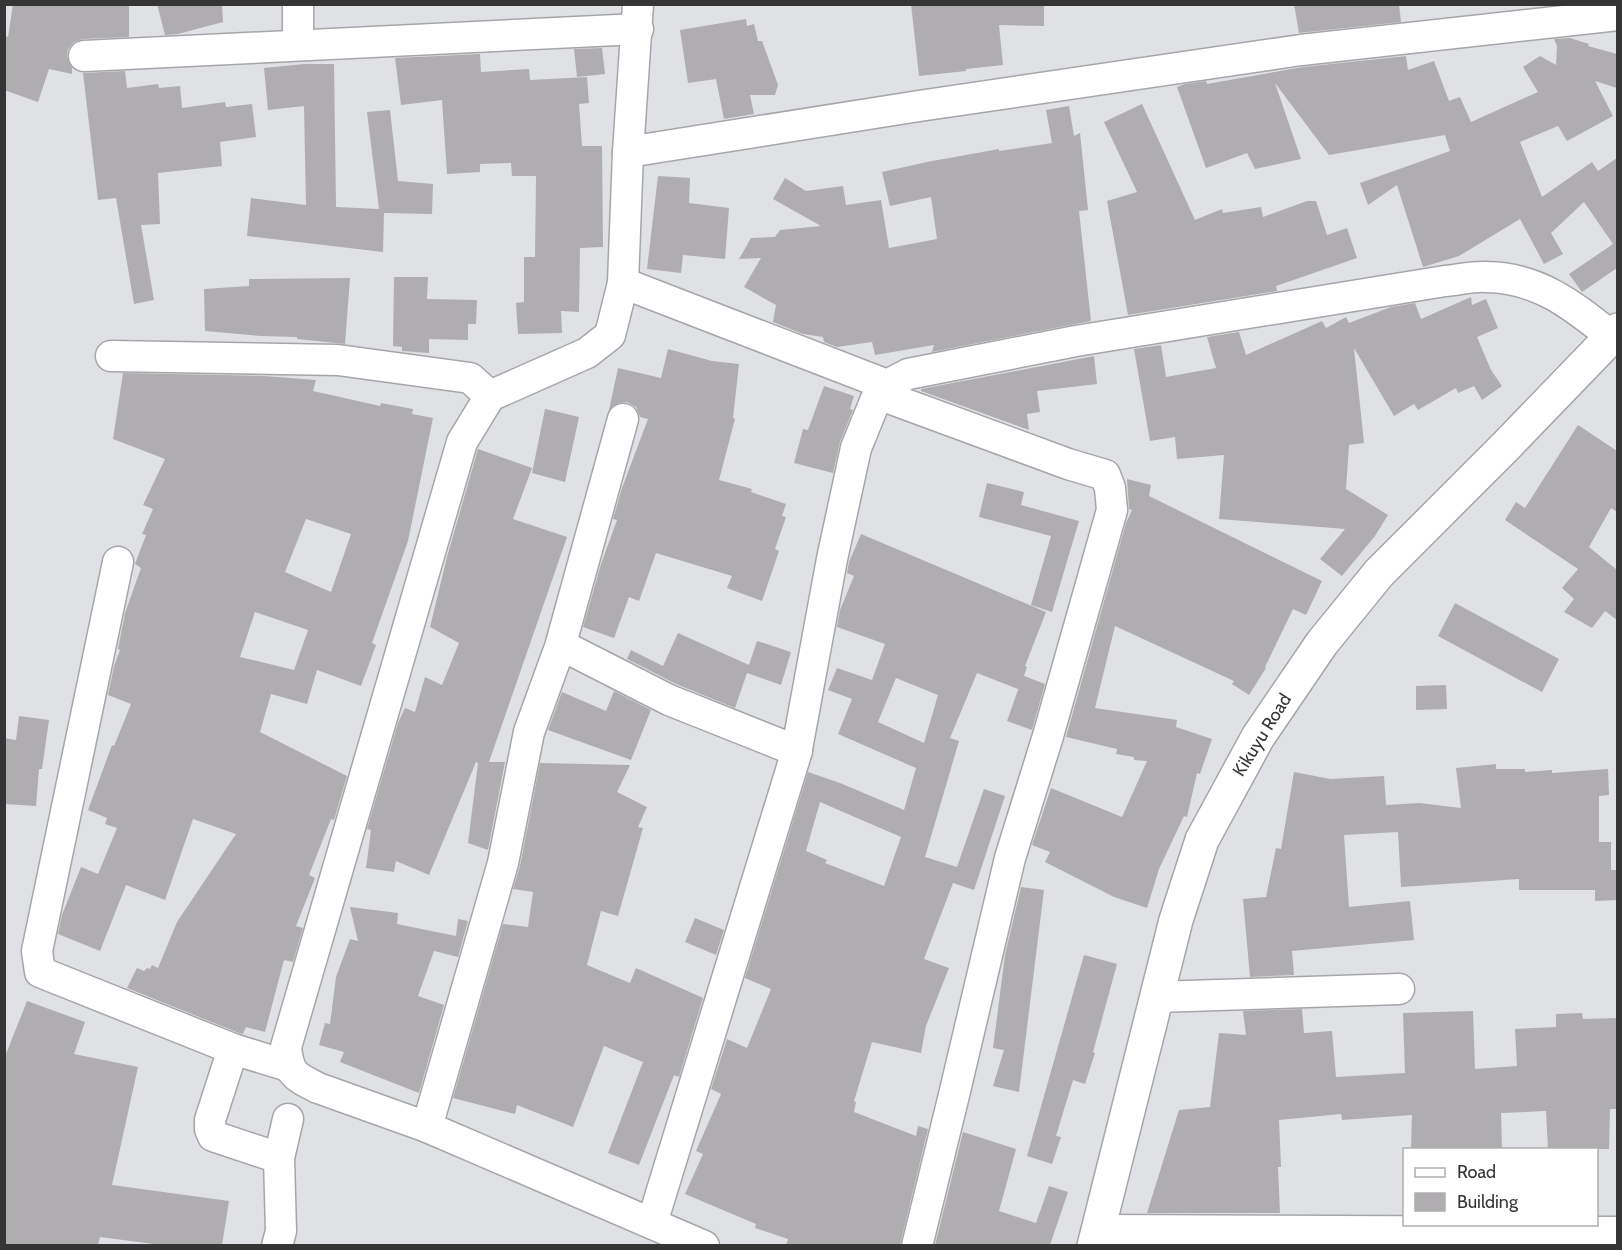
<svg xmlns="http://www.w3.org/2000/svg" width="1622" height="1250" font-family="Cabin,sans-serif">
  <rect width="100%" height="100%" fill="#e0e1e4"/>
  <!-- building -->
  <g fill="#afadb0" fill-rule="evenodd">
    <polygon points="13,4 129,4 129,37 83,39 74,42 68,49 67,56 72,68 72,74 49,69 38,102 4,90 4,35 8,37"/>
    <polygon points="157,4 222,4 223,22 178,34 165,35"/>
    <polygon points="911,4 1044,4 1044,26 999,25 1003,65 966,69 966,71 919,76"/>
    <polygon points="1294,4 1399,4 1401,22 1299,33"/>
    <polygon points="746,19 747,26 754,24 758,41 762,41 778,85 775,95 750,95 754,114 724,119 716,79 688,83 680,30"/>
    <polygon points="1570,38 1589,44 1588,46 1617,54 1617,88 1595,81 1613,116 1567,141 1558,126 1520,142 1542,197 1592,162 1598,171 1617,158 1617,268 1582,292 1569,274 1613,244 1584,202 1551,233 1563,254 1544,264 1520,219 1459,256 1423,267 1397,185 1368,205 1360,183 1450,151 1445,135 1329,155 1275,83 1301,159 1255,169 1247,153 1206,168 1177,87 1185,84 1206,81 1207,84 1303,67 1406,56 1408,70 1434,61 1449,101 1460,97 1471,122 1538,92 1523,67 1540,56 1556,65 1557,46 1554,39"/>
    <polygon points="602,48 605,74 577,77 574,49"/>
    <polygon points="480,54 481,72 529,69 530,80 587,77 589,103 579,104 582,146 602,146 603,247 580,248 579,312 561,311 562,333 518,334 516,303 524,302 524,257 535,257 536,176 512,176 511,163 480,164 480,172 447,174 442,100 401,105 395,58"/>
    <polygon points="304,64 334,64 336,207 379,209 367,112 390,110 398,181 433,184 432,214 384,213 383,252 247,236 251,198 306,205 304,106 268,110 264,68"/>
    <polygon points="125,71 127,88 158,84 159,88 180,86 182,108 225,102 226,107 252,104 256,137 220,142 222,166 158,173 160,224 141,225 154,300 134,304 116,198 98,200 83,73"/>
    <polygon points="1142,104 1195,220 1222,209 1223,213 1261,207 1263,217 1307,201 1316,201 1327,235 1347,228 1357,258 1276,286 1277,291 1128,315 1107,201 1137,192 1104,122"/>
    <polygon points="1069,106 1074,136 1080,133 1088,210 1079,211 1091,321 932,352 934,345 875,355 872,342 837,347 824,342 823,337 803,334 773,322 776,305 744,287 761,258 739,259 751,238 775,237 780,230 821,226 773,199 785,178 806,191 843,186 846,205 881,200 889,248 937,239 931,197 890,206 882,172 927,162 999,149 999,151 1052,143 1046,110"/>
    <polygon points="658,176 690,178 689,203 729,208 725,259 683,255 681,273 647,269"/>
    <polygon points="394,277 428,277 427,299 477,300 476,324 468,324 468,340 429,339 429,353 402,351 402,347 393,346"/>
    <polygon points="350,278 345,344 297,339 297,337 261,336 205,331 204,289 249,286 249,279"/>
    <polygon points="1471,297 1472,305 1486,299 1498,328 1477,337 1491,370 1502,386 1482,400 1474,386 1458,393 1456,388 1418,410 1414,404 1394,416 1354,348 1364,443 1349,445 1346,489 1388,515 1375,536 1342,576 1320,559 1345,529 1219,519 1224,455 1177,459 1175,437 1150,441 1134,349 1161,345 1166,377 1216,368 1207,337 1239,332 1246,355 1322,321 1326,328 1346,317 1349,323 1391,307 1415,303 1421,319"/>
    <polygon points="668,349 712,361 739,364 733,418 735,419 719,480 752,489 751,492 786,504 782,516 786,517 775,549 779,551 762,601 727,588 732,576 656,553 639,601 629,597 614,638 583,627 601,564 617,520 613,519 622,488 648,419 640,417 636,407 627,402 618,403 609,410 618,368 661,378"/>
    <polygon points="1094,356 1097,384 1037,391 1040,412 1027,414 1029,430 921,391 921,389"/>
    <path d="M 123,373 L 264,376 L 316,380 L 313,391 L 380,406 L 381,403 L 413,409 L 412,414 L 433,418 L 408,541 L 372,643 L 376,645 L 361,686 L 317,670 L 307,704 L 271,694 L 260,732 L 347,776 L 334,820 L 331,819 L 309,875 L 315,878 L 296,926 L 303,928 L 293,962 L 284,960 L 265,1032 L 246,1027 L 243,1034 L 239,1033 L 127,988 L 137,968 L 144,971 L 147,968 L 150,969 L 152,965 L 158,968 L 177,922 L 236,834 L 193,819 L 165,900 L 126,885 L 100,951 L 58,934 L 62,915 L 81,867 L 98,874 L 117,828 L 105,824 L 107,818 L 88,810 L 112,745 L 114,746 L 131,704 L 108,695 L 114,666 L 120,650 L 118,649 L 125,613 L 141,568 L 135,564 L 146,535 L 142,534 L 153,509 L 143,505 L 165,459 L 113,439 ZM 306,519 L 351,534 L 331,592 L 285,572 ZM 255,612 L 308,630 L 294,670 L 240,657 Z"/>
    <polygon points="824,386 854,396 850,409 853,410 840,442 833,473 794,463 803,429 808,430"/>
    <polygon points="545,409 579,417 565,482 532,473"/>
    <polygon points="1578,425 1617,451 1617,512 1611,508 1589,547 1617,570 1617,620 1605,611 1592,628 1564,612 1574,599 1562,588 1578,569 1505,520 1516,502 1525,508"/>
    <polygon points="478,449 532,468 513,519 567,537 489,762 505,762 488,850 468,843 478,763 476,762 429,875 396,861 394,872 366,868 371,830 367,829 398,723 405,708 415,712 425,677 442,685 459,643 430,627 447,557"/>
    <polygon points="1127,479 1151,485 1149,496 1322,581 1306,615 1293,609 1265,667 1266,668 1249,695 1232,684 1234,681 1115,626 1095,708 1177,720 1176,727 1212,739 1200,774 1197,773 1187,817 1184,816 1159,869 1147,908 1114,897 1045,862 1050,852 1032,845 1051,788 1122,817 1147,761 1134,760 1134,757 1116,754 1117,749 1066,737 1126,523 1132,510 1129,509"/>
    <polygon points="987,483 1024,492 1021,505 1079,521 1052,612 1031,605 1051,536 979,517"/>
    <path d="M 861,534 L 1046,612 L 1025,666 L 1027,667 L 1024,676 L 1045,684 L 1032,730 L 1007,721 L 1019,687 L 1018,689 L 977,673 L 950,738 L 959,741 L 925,857 L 957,867 L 984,789 L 1005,796 L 974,890 L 953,883 L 924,959 L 949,968 L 926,1026 L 921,1053 L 872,1042 L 854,1101 L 856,1102 L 854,1112 L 916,1136 L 918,1126 L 928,1129 L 900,1245 L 786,1245 L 788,1239 L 755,1228 L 756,1224 L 685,1194 L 703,1154 L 696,1151 L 721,1094 L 711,1089 L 727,1039 L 747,1048 L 771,989 L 745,978 L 808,772 L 840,783 L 904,810 L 916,768 L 838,734 L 852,699 L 828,690 L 837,668 L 872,680 L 885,644 L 837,627 L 840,610 L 854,576 L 847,573 L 849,562 ZM 896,678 L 938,695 L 924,743 L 878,722 ZM 820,802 L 901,837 L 884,886 L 825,863 L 827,860 L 806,851 Z"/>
    <polygon points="1455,603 1559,659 1542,692 1438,636"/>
    <polygon points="678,633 749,665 757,641 791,652 781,685 747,673 735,708 676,684 627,659 631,650 663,666"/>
    <polygon points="1446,685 1447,709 1416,710 1416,686"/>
    <polygon points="614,691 651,710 631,760 548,730 562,692 606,711"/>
    <polygon points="19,716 49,720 42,769 39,769 36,806 4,804 4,738 16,740"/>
    <polygon points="540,763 630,765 617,792 647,807 638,827 643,828 618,916 601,911 587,965 630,983 636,968 703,998 679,1077 674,1075 639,1165 608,1153 643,1062 604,1046 573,1127 517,1105 515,1114 453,1098 503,924 528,927 533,892 513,889 520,866"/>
    <polygon points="1496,764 1496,769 1525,769 1525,772 1552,770 1552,773 1608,769 1609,795 1599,796 1599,842 1611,842 1611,870 1617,870 1617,900 1595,901 1595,890 1519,890 1519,879 1401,887 1398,832 1344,835 1349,907 1410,901 1414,940 1292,951 1294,975 1250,977 1243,899 1266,897 1276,848 1281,849 1294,772 1330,779 1384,776 1386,805 1419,803 1461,808 1456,768"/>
    <polygon points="1021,887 1044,890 1019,1092 993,1086 1004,1050 993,1048 1005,955"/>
    <polygon points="350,907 398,913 397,924 456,936 458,919 468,921 458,957 434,951 418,996 444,1005 419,1093 340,1062 344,1052 319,1045 325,1023 330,1024 336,977 350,939 358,941"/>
    <polygon points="695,918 724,930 716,955 685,942"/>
    <polygon points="1084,955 1117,964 1093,1052 1095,1053 1085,1084 1073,1080 1056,1136 1061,1137 1052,1164 1027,1156"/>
    <polygon points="27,1001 85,1022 74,1054 138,1067 112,1185 229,1201 222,1245 161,1245 100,1237 98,1245 4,1245 4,1059"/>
    <polygon points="1302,1009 1304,1033 1332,1031 1336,1077 1405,1073 1403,1013 1473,1011 1475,1069 1517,1066 1515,1029 1556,1027 1556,1014 1582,1013 1583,1019 1617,1018 1617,1109 1610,1109 1609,1149 1548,1149 1546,1111 1501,1113 1502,1149 1411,1149 1412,1115 1342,1120 1341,1114 1279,1120 1281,1167 1278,1167 1280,1213 1147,1213 1179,1110 1210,1107 1219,1033 1246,1035 1243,1011"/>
    <polygon points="963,1132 1016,1149 999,1211 1036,1223 1049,1186 1068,1192 1050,1245 935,1245"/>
  </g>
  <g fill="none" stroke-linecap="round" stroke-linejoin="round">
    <defs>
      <g id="minor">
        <path d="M 638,4 L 628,152 L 623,283 L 610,335 L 587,353 L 490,396 L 462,442 L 286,1047 C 289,1074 294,1076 318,1088 L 427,1127 L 704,1246"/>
        <polyline points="298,44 298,4"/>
        <polyline points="84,56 638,29"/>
        <polyline points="628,152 919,106 1301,50 1618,15"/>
        <path d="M 623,283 L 887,385 L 908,374 L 1076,341 L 1445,281 C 1458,280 1473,276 1487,277 C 1539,278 1572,305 1611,336"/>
        <polyline points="111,356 338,360 470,378 490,396"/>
        <polyline points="878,394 1068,464 1105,475 1110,488 1112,510 1048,736 1010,858 954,1095 917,1246"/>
        <polyline points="118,562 37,951 40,972 233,1049 288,1066"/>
        <polyline points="561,645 669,700 797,751"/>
        <polyline points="1157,997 1399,989"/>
        <polyline points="233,1049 210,1120 210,1129 213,1136 279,1158"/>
        <polyline points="427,1127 503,863 529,732 560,647 623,419"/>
        <polyline points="652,1223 796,754 832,559 856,448 878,394 887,385"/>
        <polyline points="1099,1230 1618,1232"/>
        <polyline points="277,1246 281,1231 279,1158 288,1119"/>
      </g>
      <polyline id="major" points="1094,1246 1176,920 1202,840 1258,737 1322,643 1379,573 1506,446 1618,330"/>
    </defs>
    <!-- minor casing -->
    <use href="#minor" stroke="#a6a6aa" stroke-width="33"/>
    <!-- major casing -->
    <use href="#major" stroke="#a6a6aa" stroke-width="36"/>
    <!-- minor -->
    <use href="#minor" stroke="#fff" stroke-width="30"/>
    <!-- major -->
    <use href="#major" stroke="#fff" stroke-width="33"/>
  </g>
  <g text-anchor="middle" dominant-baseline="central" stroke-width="5" stroke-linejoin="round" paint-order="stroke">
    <!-- street labels -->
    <g font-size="18" fill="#353536" stroke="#fff">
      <text transform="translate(1262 735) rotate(-58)">Kikuyu Road</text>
    </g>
  </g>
  <!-- border -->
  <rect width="1622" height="1250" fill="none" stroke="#353536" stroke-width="12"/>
  <!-- legend -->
  <rect x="1403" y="1148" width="195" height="78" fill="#ffffff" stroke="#aeaeaf" stroke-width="1.5"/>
  <rect x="1415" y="1168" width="30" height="9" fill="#ffffff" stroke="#aeaeaf" stroke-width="1.5"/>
  <text x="1457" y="1178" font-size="18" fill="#353536">Road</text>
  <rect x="1415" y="1193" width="30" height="18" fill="#afadb0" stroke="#aeaeaf" stroke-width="1.5"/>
  <text x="1457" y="1208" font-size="18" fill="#353536">Building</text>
</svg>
